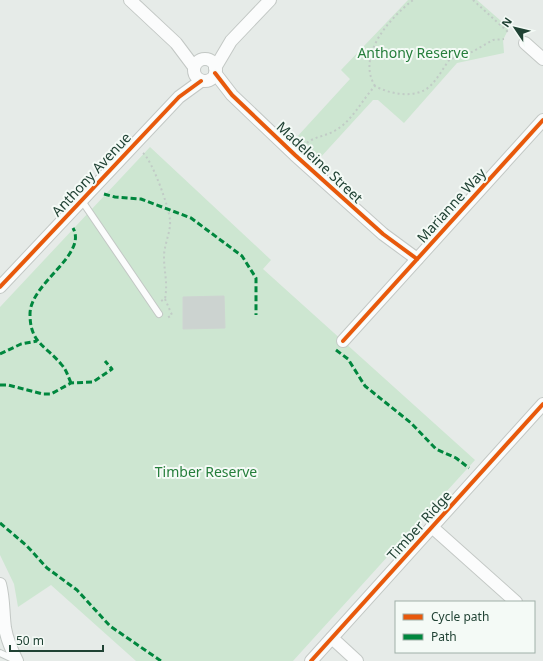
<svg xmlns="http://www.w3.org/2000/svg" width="543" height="661" font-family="'Noto Sans',sans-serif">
  <rect width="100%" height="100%" fill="#e6ebe8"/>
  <!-- green -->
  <g fill="#cde6d1">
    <polygon points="408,0 477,0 509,28 503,40 504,53 457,63 404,123 378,100 373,100 319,159 296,138 350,79 341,70"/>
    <polygon points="150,147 271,260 263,269 475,460 293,661 136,661 51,585 18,607 14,584 0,555 0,307"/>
  </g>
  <!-- building -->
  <polygon fill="#ccd3d0" stroke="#ced4d1" points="224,296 225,328 183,329 183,297"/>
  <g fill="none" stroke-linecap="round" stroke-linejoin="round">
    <defs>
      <g id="service">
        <polyline points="82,201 159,314"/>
        <polyline points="0,653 15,660"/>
      </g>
      <g id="minor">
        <polyline points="130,0 176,43 194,67"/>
        <polyline points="525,43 543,59"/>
        <circle cx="205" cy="70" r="11"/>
        <polyline points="215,68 231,41 270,0"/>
        <polyline points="215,73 232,95 295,155 383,234 417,259"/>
        <polyline points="0,287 179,97 201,81"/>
        <polyline points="343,341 543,120"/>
        <polyline points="432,527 516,602"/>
        <path d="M 0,584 C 4,599 3,613 5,628 C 7,640 12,651 17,661"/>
        <polyline points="332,638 357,661"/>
        <polyline points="311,661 543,404"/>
      </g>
    </defs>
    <!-- service casing -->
    <use href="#service" stroke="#c3c8c5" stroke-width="8"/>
    <!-- minor casing -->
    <use href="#minor" stroke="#c3c8c5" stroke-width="14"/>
    <!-- path -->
    <g stroke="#c1cbc6" stroke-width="2" stroke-dasharray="2 3" stroke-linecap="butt">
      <polyline points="473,0 508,32"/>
      <path d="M 375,86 C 356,55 390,18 413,0"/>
      <path d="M 303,146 C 313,136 325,137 336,130 C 352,121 362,100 375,86 C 389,94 415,99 429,87 C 438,79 443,68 450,59 L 470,53 L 493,40 L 504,39"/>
      <path d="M 143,153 C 152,160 169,207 170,220 C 171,232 164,244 164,257 C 164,272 168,282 165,299 L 161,301"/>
      <polyline points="165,299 172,315 167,318"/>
    </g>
    <!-- service -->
    <use href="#service" stroke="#fbfcfc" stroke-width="6"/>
    <!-- minor -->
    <use href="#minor" stroke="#fbfcfc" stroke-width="12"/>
    <!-- quiet -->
    <g stroke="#00873e" stroke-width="3" stroke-dasharray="6 3" stroke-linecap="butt">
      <polyline points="104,194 115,197 141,199 191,218 242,256 256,278 256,315"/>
      <polyline points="336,350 348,359 365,386 411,423 436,449 456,458 469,468"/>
      <polyline points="0,354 21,344 37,341"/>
      <path d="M 71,383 C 68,376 66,369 61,364 C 45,345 30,343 30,314 C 30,283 88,255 73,228"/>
      <polyline points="0,385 8,385 43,394 51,394 71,383 93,382 112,369 105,361"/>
      <polyline points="0,523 27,546 47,568 77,590 110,626 161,661"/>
    </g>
    <defs>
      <g id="cycleway">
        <polyline points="215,73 232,95 295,155 383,234 417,259"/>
        <polyline points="0,287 179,97 201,81"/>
        <polyline points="343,341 543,120"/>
        <polyline points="311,661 543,404"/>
      </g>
    </defs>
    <!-- cycleway casing -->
    <use href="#cycleway" stroke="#f4faf6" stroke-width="6"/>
    <!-- cycleway -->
    <use href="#cycleway" stroke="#e8590c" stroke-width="4"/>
  </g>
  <g text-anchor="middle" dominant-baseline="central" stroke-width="4" stroke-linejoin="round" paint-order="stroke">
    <!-- park labels -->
    <g font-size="14" fill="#257e3b" stroke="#f4faf6">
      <text x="413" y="52">Anthony Reserve</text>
      <text x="206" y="471">Timber Reserve</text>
    </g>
    <!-- street labels -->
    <g font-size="14" fill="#204234" stroke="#f4faf6">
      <text transform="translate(320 162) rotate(43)">Madeleine Street</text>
      <text transform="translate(91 174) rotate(-47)">Anthony Avenue</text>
      <text transform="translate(451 205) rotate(-48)">Marianne Way</text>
      <text transform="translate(419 525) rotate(-48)">Timber Ridge</text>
    </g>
  </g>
  <!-- legend -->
  <rect x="395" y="601" width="140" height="52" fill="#f4faf6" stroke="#9fb0a8"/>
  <rect x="403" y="614" width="20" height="6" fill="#e8590c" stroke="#9fb0a8"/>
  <text x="431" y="621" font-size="12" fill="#204234">Cycle path</text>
  <rect x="403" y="634" width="20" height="6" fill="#00873e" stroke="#9fb0a8"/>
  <text x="431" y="641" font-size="12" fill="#204234">Path</text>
  <!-- north arrow -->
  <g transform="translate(515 28) rotate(305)" stroke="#f4faf6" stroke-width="3" paint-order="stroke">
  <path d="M0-3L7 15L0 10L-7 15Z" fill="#204234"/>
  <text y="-6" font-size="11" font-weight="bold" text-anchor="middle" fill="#204234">N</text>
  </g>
  <!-- scale -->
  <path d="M10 645v6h93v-6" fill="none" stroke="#204234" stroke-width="2"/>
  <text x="16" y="645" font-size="12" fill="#204234" stroke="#f4faf6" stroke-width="3" paint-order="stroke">50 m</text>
</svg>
